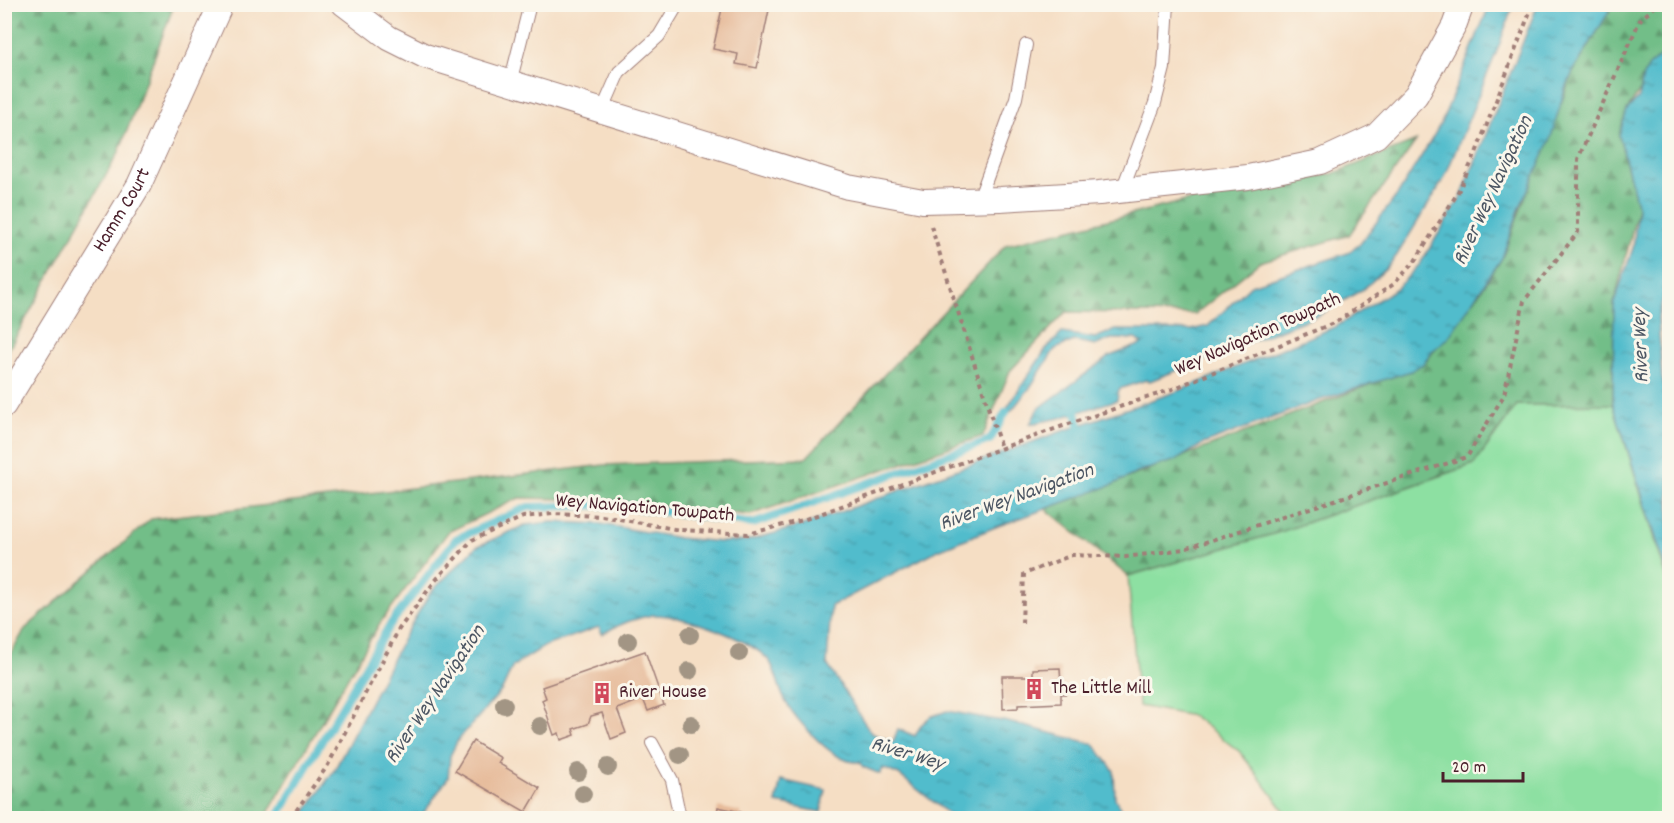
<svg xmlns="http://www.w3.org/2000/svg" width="1674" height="823" font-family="Dekko,sans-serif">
  <defs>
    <pattern id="forest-firs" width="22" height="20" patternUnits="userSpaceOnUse" patternTransform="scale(1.5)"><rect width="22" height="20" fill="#72be88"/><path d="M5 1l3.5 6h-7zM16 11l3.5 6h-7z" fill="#609a6f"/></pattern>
    <pattern id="water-ripples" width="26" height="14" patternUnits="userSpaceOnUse" patternTransform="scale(1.5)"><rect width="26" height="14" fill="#51bccc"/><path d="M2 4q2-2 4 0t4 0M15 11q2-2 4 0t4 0" fill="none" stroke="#4598a6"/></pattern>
  </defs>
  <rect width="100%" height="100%" fill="#fbf7ec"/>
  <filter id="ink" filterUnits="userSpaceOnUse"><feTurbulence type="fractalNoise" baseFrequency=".0167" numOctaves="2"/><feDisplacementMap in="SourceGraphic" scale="12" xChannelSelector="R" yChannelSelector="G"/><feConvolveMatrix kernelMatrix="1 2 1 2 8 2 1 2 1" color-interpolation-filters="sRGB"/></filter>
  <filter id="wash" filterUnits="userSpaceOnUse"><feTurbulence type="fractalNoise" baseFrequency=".008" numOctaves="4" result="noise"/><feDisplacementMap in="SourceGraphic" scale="24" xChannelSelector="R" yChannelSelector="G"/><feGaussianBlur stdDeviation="1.35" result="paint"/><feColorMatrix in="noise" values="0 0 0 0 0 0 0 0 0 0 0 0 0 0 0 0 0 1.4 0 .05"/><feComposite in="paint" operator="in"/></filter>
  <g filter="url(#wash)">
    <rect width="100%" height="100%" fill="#f5dec4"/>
    <!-- green -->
    <polygon fill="#8de0a2" stroke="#6c8066" stroke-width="1.5" points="1613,404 1669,585 1669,818 1290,818 1240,752 1193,716 1139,706 1128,576 1280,532 1474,464 1517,405"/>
    <!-- forest -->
    <g fill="url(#forest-firs)" stroke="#5e6e5a" stroke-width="1.5">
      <polygon points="5,4 174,5 119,152 5,356"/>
      <polygon points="1613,5 1669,5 1669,59 1655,68 1627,110 1619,135 1638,208 1614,303 1613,404 1517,405 1474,464 1280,532 1128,576 1046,509 1423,364 1478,295 1502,258 1573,72"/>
      <polygon points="1416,141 1349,235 1260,262 1195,314 1066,312 1010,371 983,436 750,515 612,500 519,498 448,532 380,623 265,818 5,818 5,664 25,629 151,519 604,465 806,458 1006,245 1226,191 1332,174"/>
    </g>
    <!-- water -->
    <g fill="url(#water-ripples)" stroke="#4e6e7c" stroke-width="1.5">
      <polygon points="1490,4 1513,5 1499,46 1444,179 1397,255 1386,269 1362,290 1321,314 1150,381 1146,380 1119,389 1117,400 1060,418 1030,424 1038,409 1110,356 1142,344 1136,339 1111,339 1097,345 1074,341 1055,349 1029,389 1010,412 1006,412 1006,409 1046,349 1062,333 1095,338 1115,330 1191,330 1208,326 1251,285 1348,253 1360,244 1398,194 1430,142 1442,121"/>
      <path d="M 1538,4 L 1613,5 L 1573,72 L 1564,93 L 1550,141 L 1520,207 L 1502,258 L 1448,338 L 1432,351 L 1423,364 L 1411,371 L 1317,401 L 1203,444 L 1177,460 L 1141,471 L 1112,485 L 998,526 L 938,550 L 831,606 L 827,664 L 871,733 L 893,742 L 898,729 L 915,736 L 921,725 L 930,717 L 947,711 L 1008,722 L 1094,744 L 1114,771 L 1115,798 L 1124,814 L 1125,818 L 954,818 L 899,775 L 883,768 L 880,774 L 863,767 L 860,762 C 856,762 850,762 846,760 C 826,753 791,715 783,696 C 778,685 776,672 770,662 C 755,640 679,613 653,615 C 634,618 619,624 602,634 L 599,627 L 545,646 L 513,666 L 502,690 L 458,740 L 450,756 L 448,778 L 420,818 L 301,818 L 335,769 L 406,633 L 430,593 L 476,547 L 525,525 L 553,522 L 601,524 L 679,538 L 721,542 L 747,541 L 807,524 L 1060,432 L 1178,391 L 1337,326 L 1397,288 L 1420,264 L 1461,197 Z"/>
      <polygon points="1669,49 1670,274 1658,317 1662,378 1670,412 1669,579 1613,404 1614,303 1633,248 1638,208 1619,135 1627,110 1639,98 1643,76 1649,66"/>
      <polygon points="781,780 826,790 821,812 776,803"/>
    </g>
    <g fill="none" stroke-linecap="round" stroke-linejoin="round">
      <!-- stream -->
      <g stroke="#51bccc" stroke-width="8">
        <polyline points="1074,403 1081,434"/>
        <polyline points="277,818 389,626 456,539 528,507 615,505 753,524 990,440 1006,412"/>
      </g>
    </g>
    <g id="blocks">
      <!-- building -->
      <g fill="#e6ba99">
        <polygon points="723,4 770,5 757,68 736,64 738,54 713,49"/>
        <polygon points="645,651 664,705 648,711 643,699 617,709 626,733 611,739 602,713 591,716 588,724 573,729 575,735 561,740 559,733 554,735 542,700 546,698 542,687"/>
        <polygon points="1060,668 1061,684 1066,684 1066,694 1061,694 1061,703 1018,705 1018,708 1003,709 1002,676 1033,676 1033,669"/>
        <polygon points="473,741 501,758 498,763 540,788 526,812 455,771"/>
        <polygon points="718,807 741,812 740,816 748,818 716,818"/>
      </g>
    </g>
  </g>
  <g filter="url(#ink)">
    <use href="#blocks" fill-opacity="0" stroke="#a07e78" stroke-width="1.5"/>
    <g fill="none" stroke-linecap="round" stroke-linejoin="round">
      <defs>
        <g id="service">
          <polyline points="510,83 530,4"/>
          <polyline points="602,111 619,72 659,36 678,4"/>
          <polyline points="1122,190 1155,103 1164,68 1168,4"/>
          <polyline points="979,200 1016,98 1026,45"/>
          <polyline points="652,743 672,780 680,818"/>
        </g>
        <g id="minor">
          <polyline points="344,4 389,38 425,56 848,187 923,201 1000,199 1099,193 1248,177 1320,162 1376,136 1416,95 1454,26 1462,4"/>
          <path id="s1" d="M 4,405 L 139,185 L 221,4"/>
        </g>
      </defs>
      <!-- service casing -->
      <use href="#service" stroke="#a07e78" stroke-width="14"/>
      <!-- minor casing -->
      <use href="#minor" stroke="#a07e78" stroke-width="26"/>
      <!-- path -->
      <g stroke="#a07e78" stroke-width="4" stroke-dasharray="4.5 4.5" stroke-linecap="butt">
        <polyline points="931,226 1001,448"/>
        <polyline points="1022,623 1024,574 1072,555 1126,557 1184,549 1467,457 1504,395 1524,301 1578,232 1578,159 1640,20 1658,4"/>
        <polyline points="291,818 328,765 399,629 435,581 472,540 523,517 553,514 602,516 680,530 748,534 803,520 1063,426 1170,390 1336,322 1394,284 1415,261 1457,194 1476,153 1533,4"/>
      </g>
      <!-- service -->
      <use href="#service" stroke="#fff" stroke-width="12"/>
      <!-- minor -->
      <use href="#minor" stroke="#fff" stroke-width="24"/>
    </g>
    <!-- trees -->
    <g fill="#a29584">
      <circle cx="690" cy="635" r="9"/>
      <circle cx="628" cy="641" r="9"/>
      <circle cx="739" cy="653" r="9"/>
      <circle cx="689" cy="671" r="9"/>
      <circle cx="504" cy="705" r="9"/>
      <circle cx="691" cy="724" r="9"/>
      <circle cx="540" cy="726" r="9"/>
      <circle cx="680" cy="755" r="9"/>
      <circle cx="608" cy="767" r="9"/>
      <circle cx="578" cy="772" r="9"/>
      <circle cx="583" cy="794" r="9"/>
    </g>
  </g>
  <!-- icons -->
  <defs>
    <symbol id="building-bare" viewBox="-9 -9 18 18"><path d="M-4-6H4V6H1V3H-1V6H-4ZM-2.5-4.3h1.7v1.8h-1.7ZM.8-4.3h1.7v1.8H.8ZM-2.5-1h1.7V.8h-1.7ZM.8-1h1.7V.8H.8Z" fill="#d1495b" stroke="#fbf7ec" stroke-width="2.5" paint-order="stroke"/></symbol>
  </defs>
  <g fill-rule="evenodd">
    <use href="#building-bare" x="1019" y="674" width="30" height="30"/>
    <use href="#building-bare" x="587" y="678" width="30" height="30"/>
  </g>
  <g text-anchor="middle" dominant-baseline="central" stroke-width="6" stroke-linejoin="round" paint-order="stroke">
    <!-- street labels -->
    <g font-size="20" fill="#4a1f2b" stroke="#fbf7ec">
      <text stroke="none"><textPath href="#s1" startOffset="228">Hamm Court</textPath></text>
      <text transform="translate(1258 335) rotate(-24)">Wey Navigation Towpath</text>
      <text transform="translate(645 509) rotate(5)">Wey Navigation Towpath</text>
    </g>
    <!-- poi labels -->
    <g font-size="20" fill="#4a1f2b" stroke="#fbf7ec" text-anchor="start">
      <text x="1051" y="689">The Little Mill</text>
      <text x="619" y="693">River House</text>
    </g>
    <!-- water labels -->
    <g font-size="21" font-style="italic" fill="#4c5663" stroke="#fbf7ec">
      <text transform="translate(1494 191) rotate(-65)">River Wey Navigation</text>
      <text transform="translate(1642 346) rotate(-92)">River Wey</text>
      <text transform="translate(1017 498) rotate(-20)">River Wey Navigation</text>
      <text transform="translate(436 695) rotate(-56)">River Wey Navigation</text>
      <text transform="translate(907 755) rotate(17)">River Wey</text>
    </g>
  </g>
  <!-- margin -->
  <rect width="1674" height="823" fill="none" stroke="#fbf7ec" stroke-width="24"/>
  <!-- scale -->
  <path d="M1443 772v9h80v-9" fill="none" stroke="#4a1f2b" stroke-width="3"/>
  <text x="1452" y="772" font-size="18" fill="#4a1f2b" stroke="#fbf7ec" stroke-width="4.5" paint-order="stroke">20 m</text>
</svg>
